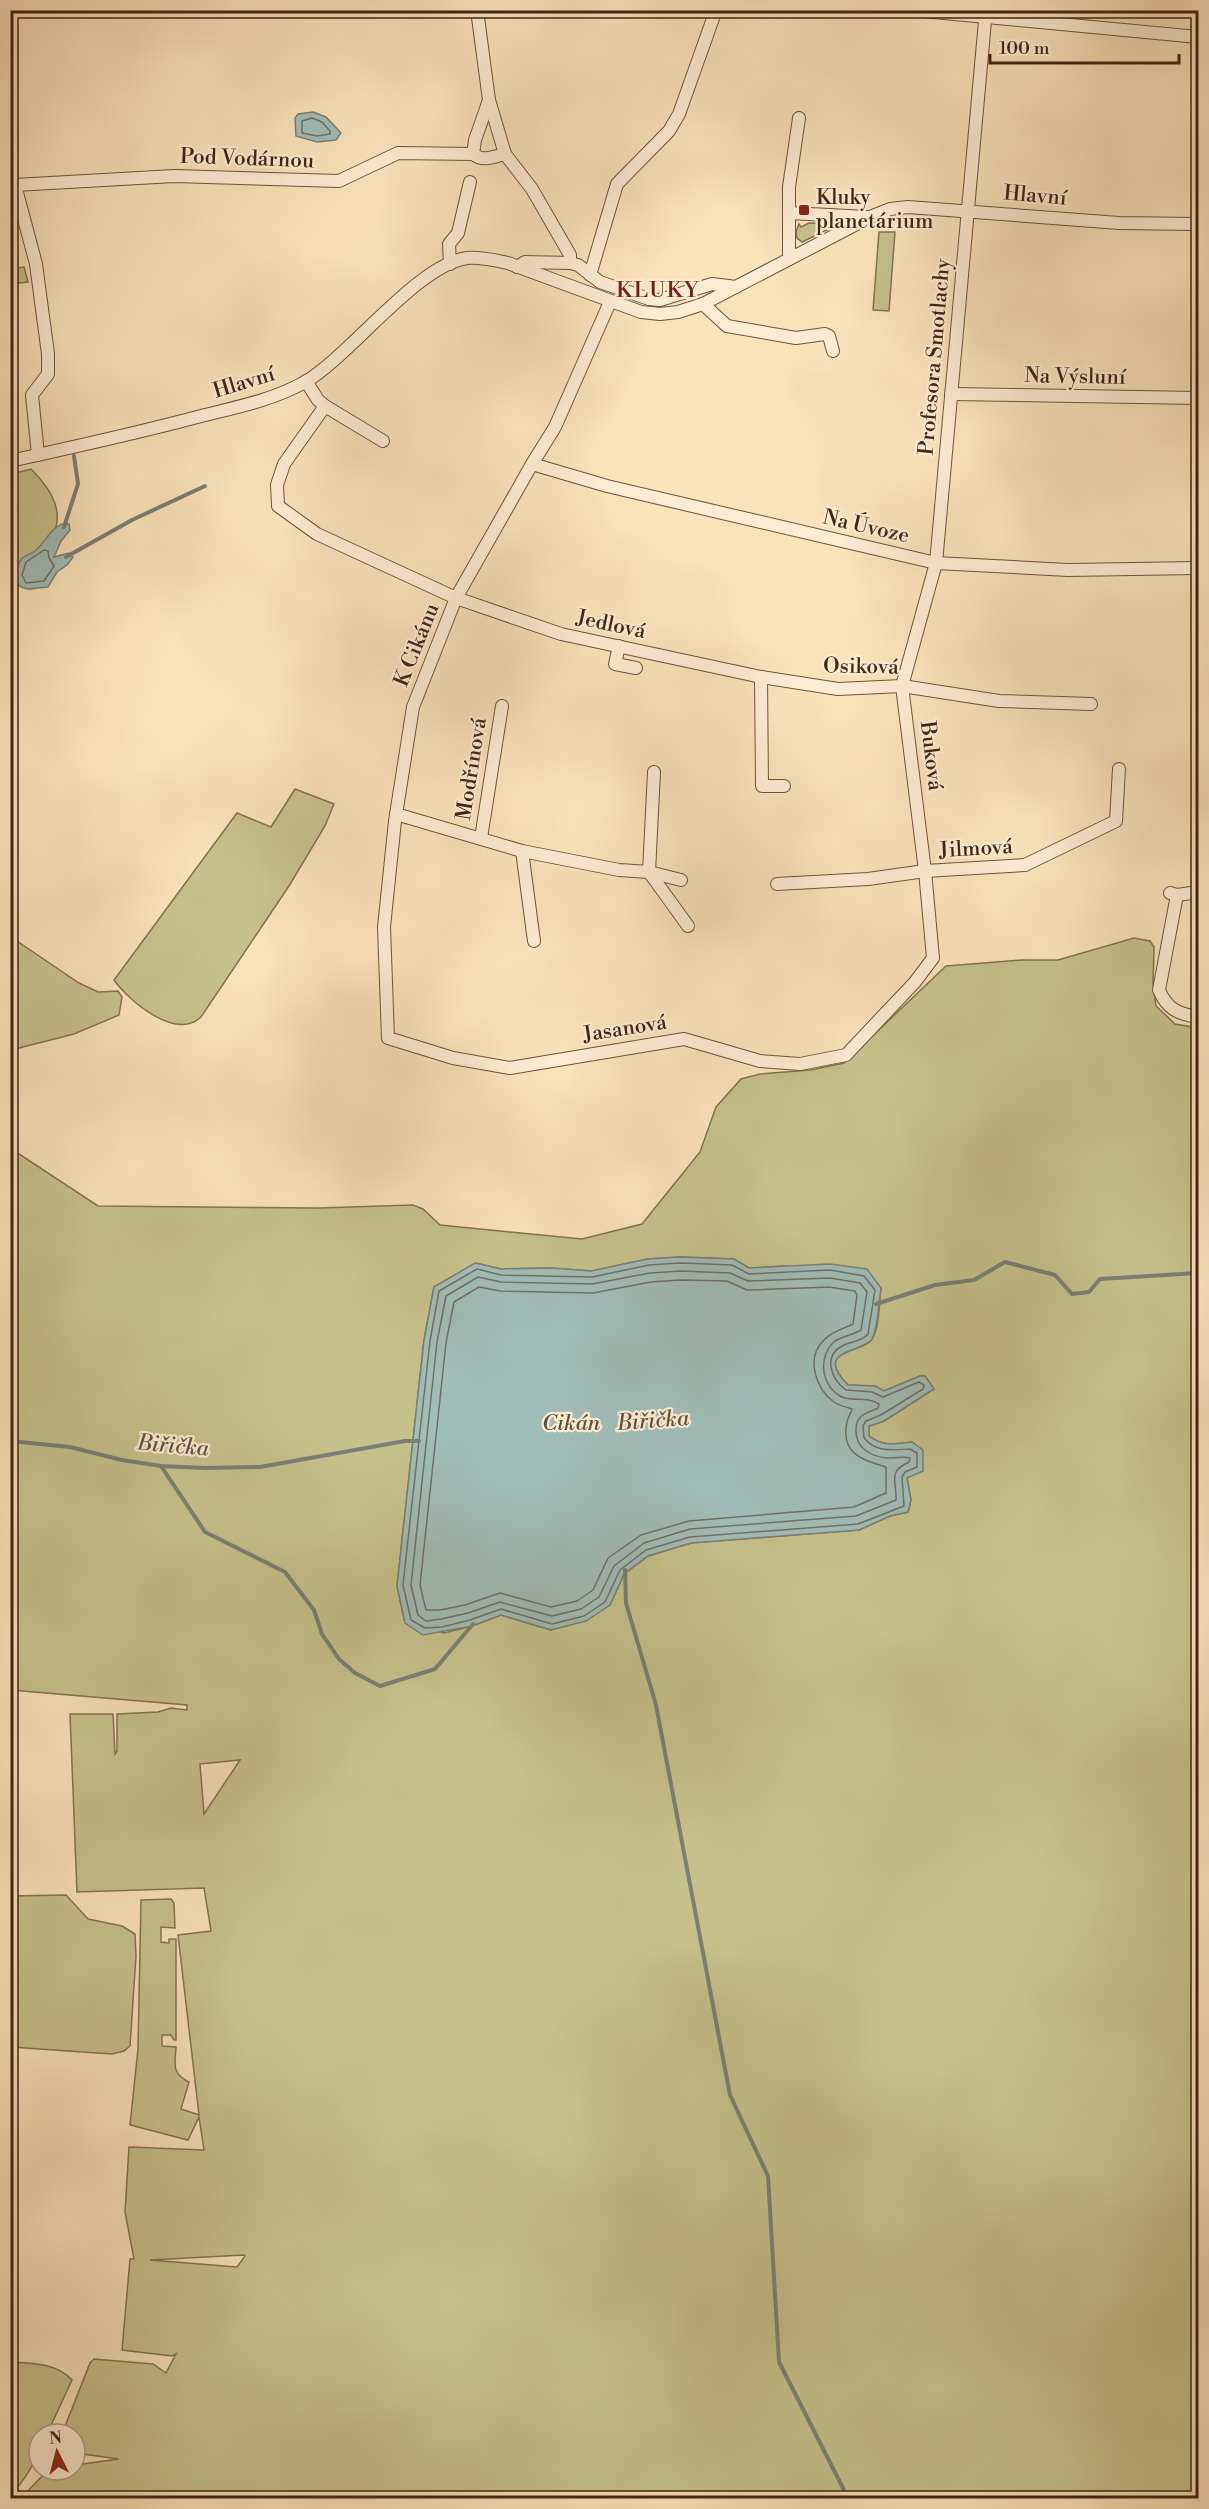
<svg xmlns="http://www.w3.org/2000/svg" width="1209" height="2509" font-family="'Libre Bodoni',serif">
  <rect width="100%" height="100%" fill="#fae2ba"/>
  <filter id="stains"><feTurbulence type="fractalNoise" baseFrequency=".00333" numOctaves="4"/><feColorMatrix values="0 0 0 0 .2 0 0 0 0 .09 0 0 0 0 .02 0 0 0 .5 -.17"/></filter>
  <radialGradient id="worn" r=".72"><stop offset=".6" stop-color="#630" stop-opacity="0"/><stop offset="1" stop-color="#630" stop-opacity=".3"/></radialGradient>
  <!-- green -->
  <g fill="#c6c18b" stroke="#83734e" stroke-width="1.5" fill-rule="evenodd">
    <polygon points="809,223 837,224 837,225 802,242 797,238 796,232 799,224 801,227"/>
    <polygon points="879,232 895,232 889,311 873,310"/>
    <polygon points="24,267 28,282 11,284 11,269"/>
    <path d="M 31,469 C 80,518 53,545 11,583 L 11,474 Z"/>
    <path d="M 295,789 L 334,804 L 325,826 L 289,886 L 201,1017 C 176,1041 129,1001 114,980 L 237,813 L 271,827 Z"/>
    <polygon points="11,937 79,983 98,992 118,991 122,997 119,1015 74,1034 11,1050"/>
    <path d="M 1134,938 L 1150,941 L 1154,947 L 1153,983 L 1156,1006 L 1175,1024 L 1198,1028 L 1198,2498 L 21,2498 L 48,2470 L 75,2470 L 75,2465 L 119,2459 L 75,2453 L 75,2434 L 62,2434 L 90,2363 L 94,2359 L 153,2364 L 166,2373 L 176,2354 L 172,2356 L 122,2350 L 130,2259 L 134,2259 L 125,2212 L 129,2147 L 204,2150 L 199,2117 L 188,2140 L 130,2125 L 138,2049 L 141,1900 L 171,1899 L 174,1903 L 175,1928 L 161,1927 L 161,1942 L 169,1943 L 169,1939 L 176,1939 L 176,2040 L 174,2040 L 171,2035 L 162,2035 L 162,2046 L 176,2047 C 175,2065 171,2073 189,2082 L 181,2109 L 199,2115 L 178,1935 L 211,1931 L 204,1888 L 77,1892 L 70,1714 L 113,1714 L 115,1754 L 117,1751 L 117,1714 L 158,1712 L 171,1708 L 187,1710 L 187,1705 L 11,1690 L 10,1148 L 98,1206 L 318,1208 L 413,1205 L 423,1209 L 440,1225 L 582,1239 L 642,1224 L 700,1152 L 716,1107 L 741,1079 L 760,1074 L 811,1070 L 844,1063 L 946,966 L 1022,960 L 1058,960 ZM 680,1257 L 734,1259 L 749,1268 L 784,1266 L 881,1288 C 879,1303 880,1326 872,1339 C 863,1354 812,1348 848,1385 L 874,1386 L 884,1391 L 920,1376 L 925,1376 L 934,1389 L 884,1421 L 869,1426 L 869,1436 C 883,1447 896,1444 912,1442 L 907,1478 L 911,1500 L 908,1512 L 890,1516 L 859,1530 L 691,1543 L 648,1556 L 624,1574 L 610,1605 L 551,1630 L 501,1615 L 472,1626 L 444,1633 L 405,1623 L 397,1586 L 424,1340 L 434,1287 L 476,1263 L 501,1269 L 551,1268 L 592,1271 L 648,1259 ZM 240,1760 L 204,1814 L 200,1764 ZM 245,2256 L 237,2267 L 150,2260 L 244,2255 Z"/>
    <polygon points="66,1895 88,1919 122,1926 135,1934 136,1956 130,2046 124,2051 112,2054 11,2047 11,1896"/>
    <path d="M 11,2362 C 32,2363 57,2363 72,2380 L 47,2434 L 39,2434 C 39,2462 28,2474 11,2496 Z"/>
  </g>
  <!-- water -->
  <g fill="#a0bcb7" stroke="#7a8075" stroke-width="1.5">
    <polygon points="313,112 326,117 341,133 336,140 317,142 296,136 295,118 298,114"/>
    <path d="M 66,523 L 69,524 L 70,530 L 61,541 L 54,557 L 69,553 L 73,557 L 67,565 L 57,572 L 48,587 C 35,587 28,593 17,584 C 16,576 16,569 20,561 C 23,555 30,555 35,551 C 46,542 51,526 66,523 Z"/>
    <path d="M 680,1257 L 734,1259 L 749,1268 L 830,1264 L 867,1269 L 881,1288 C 879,1301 878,1328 872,1339 C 863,1353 812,1349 848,1385 L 875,1386 L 884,1391 L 920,1376 L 925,1376 L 934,1389 L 884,1421 L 869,1426 L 869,1436 C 883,1447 896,1444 912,1442 L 923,1450 L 923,1471 L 907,1478 L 911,1500 L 908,1512 L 890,1516 L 859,1530 L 691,1543 L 648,1556 L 624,1574 L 610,1605 L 586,1621 L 551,1630 L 501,1615 L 472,1626 L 423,1635 L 405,1623 L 397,1586 L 424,1340 L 434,1287 L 475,1263 L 501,1269 L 551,1268 L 591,1271 L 648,1259 Z"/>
  </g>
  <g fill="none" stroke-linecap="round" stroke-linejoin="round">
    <!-- shore -->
    <g stroke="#707064" stroke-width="1.5">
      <polygon points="312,118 322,122 330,131 330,134 317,136 302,133 302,121"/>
      <polygon points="44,550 48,551 49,558 54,566 44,581 26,583 22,575 26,562"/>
      <path d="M 680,1263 L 732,1265 L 749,1274 L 830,1270 L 864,1276 L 875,1290 L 868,1334 C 862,1342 851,1341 842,1346 C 822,1357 832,1380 846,1390 L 872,1392 L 883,1397 L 919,1382 L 924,1385 L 923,1389 L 881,1415 L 866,1421 L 863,1426 L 864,1438 C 877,1453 892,1450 910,1449 L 917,1453 L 917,1467 L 905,1472 L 902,1477 L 904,1506 L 858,1524 L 690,1537 L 646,1550 L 620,1570 L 605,1602 L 584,1616 L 552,1624 L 501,1609 L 470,1620 L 442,1627 L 425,1628 L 411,1620 L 403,1585 L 430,1341 L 439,1291 L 477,1269 L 501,1275 L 592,1277 L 649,1265 Z"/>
      <path d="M 681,1271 L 730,1273 L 748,1281 L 830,1278 L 860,1283 L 867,1292 L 861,1330 C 853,1335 843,1336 835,1341 C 817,1356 821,1387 842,1397 C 855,1402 867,1396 879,1404 L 878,1408 C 867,1413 856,1415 856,1429 C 855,1449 873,1458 891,1458 C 898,1458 904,1456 910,1458 L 909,1462 C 887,1472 897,1481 896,1500 L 856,1516 L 690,1529 L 644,1543 L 614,1566 L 599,1597 L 581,1609 L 552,1616 L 500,1602 L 468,1613 L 441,1619 L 426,1621 L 418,1615 L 411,1585 L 437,1342 L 446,1296 L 478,1277 L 501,1282 L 592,1284 L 650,1273 Z"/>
      <path d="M 681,1280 L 727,1281 L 747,1290 L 829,1287 L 855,1291 L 857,1295 L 853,1324 C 843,1329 832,1331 824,1340 C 805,1358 816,1389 834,1402 C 840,1406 846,1407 852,1409 C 851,1413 848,1417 847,1422 C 840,1454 863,1460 886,1467 L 886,1493 L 854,1507 L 689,1521 L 641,1535 L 608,1558 L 593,1590 L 577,1601 L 551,1607 L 500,1593 L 465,1605 L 440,1610 L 426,1610 L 420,1585 L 446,1343 L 454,1302 L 479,1287 L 500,1291 L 593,1293 L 651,1282 Z"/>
    </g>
    <!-- stream -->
    <g stroke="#7a8075" stroke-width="4">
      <polyline points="64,527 78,484 74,456"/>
      <polyline points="66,557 132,520 205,486"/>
      <polyline points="876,1304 935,1285 974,1280 1005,1262 1055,1275 1072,1294 1089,1292 1100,1279 1198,1273"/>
      <polyline points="10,1441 70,1447 122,1460 161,1466 205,1468 260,1467 405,1441 419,1441"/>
      <polyline points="161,1466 205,1532 285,1572 314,1610 322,1634 339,1659 355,1673 380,1686 435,1669 473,1624"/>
      <polyline points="625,1570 626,1603 656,1705 730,2095 768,2176 779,2362 848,2498"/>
    </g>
    <defs>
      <g id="minor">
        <polyline points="477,10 489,100 505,154 532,189 570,255 570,263"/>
        <polyline points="912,10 1198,37"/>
        <polyline points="10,11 16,10"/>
        <polyline points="473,154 475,140 489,100"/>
        <polyline points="789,213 868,217"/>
        <polyline points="789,259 789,187 799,118"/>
        <polyline points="450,264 449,244 458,233 470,182"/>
        <polyline points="517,267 525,262 570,263 578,265 600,282 649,299 660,300 712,284 736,287"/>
        <polyline points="590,275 617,184 669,131 679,114 716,10"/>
        <polyline points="610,302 555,427 532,464 456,598 413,707 395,821 384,927 388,1038 453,1058 510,1068 684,1039 760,1061 800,1064 846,1055 915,982 933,958 925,871 902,686 936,563 986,10"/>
        <polyline points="703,304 727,326 796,338 825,334 829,336 833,351"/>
        <polyline points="306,381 318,400 325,406 284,464 277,485 278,506 317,534 456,598 561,634 761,677 838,689 902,686 999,701 1091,704"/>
        <polyline points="951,394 1198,398"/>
        <polyline points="325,406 383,441"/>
        <path d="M 38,455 L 32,395 L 48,374 L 48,354 L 36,264 L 15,185 L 174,176 L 339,181 L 398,153 L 473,154 C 483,162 493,157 505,154"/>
        <path d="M 10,461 C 74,447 138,433 201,416 C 237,407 273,400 305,382 C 351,355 417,265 467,258 C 481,257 494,260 508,263 L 641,312 L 660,314 L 678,312 L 703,304 L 870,217 L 890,209 L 908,207 L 1119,223 L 1198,224"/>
        <polyline points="532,464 607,486 936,563 1068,570 1198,568"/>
        <polyline points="619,646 615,664 636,668"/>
        <polyline points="761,677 762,786 784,786"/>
        <polyline points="396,814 522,851 619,870 649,872 681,880"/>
        <polyline points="481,838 502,706"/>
        <polyline points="522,851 534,941"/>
        <polyline points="649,872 654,772"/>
        <polyline points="649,872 688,926"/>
        <polyline points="777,884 868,879 925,871 1025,865 1116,821 1119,769"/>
        <polyline points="1170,893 1177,895 1198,892"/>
        <path d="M 1177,895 L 1159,990 C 1167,1009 1178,1014 1198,1017"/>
      </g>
    </defs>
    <!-- minor casing -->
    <use href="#minor" stroke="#6e543c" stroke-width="14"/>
    <!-- minor -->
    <use href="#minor" stroke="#fcecd2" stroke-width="12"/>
  </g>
  <!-- markers -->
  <rect fill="#8f2418" stroke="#fcecd2" stroke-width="2" x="798" y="204" width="12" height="12" rx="3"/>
  <g text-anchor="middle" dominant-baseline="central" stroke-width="4.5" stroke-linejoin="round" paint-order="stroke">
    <!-- street labels -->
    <g font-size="21" fill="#402512" stroke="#fcecd2">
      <text transform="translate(247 159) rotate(2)">Pod Vodárnou</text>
      <text transform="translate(1035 196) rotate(5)">Hlavní</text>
      <text transform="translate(935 357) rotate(-85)">Profesora Smotlachy</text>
      <text transform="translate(1075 377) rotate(1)">Na Výsluní</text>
      <text transform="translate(244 383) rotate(-17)">Hlavní</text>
      <text transform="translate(866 527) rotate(13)">Na Úvoze</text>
      <text transform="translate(611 625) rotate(12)">Jedlová</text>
      <text transform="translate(417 645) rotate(-68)">K Cikánu</text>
      <text transform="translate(861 667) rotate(1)">Osiková</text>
      <text transform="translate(931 756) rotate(83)">Buková</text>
      <text transform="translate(472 769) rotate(-81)">Modřínová</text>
      <text transform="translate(976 849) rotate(-3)">Jilmová</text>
      <text transform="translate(625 1029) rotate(-9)">Jasanová</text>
    </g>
    <!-- poi labels -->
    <g font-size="21" fill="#402512" stroke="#fcecd2" text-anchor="start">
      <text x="816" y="198">Kluky<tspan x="816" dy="24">planetárium</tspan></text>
    </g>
    <!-- neighbourhood labels -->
    <g font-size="22" letter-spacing="1.5" fill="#7a1f14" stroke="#fcecd2">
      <text x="658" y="290">KLUKY</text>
    </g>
    <!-- water labels -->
    <g font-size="22" font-style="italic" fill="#5d5244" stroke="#fcecd2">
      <text transform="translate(653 1421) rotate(-4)">Biřička</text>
      <text x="571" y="1423">Cikán</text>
      <text transform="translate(173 1446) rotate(5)">Biřička</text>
    </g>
  </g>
  <!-- margin -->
  <rect width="1209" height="2509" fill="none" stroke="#fae2ba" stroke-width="36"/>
  <rect x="12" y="12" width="1185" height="2485" fill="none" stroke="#402512" stroke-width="3"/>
  <rect x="18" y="18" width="1173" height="2473" fill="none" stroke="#402512" stroke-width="1.5"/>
  <!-- north arrow -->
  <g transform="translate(57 2452) rotate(354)"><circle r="28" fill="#fcecd2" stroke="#b19c85" stroke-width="1.5"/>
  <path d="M0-4.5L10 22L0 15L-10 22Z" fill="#8f2418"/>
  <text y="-9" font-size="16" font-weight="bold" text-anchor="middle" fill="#402512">N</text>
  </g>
  <!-- scale -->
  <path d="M990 54v9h189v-9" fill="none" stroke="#402512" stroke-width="3"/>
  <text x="999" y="54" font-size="18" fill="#402512" stroke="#fcecd2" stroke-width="4.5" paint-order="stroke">100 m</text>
  <rect width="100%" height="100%" filter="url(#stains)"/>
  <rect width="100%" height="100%" fill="url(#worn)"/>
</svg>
